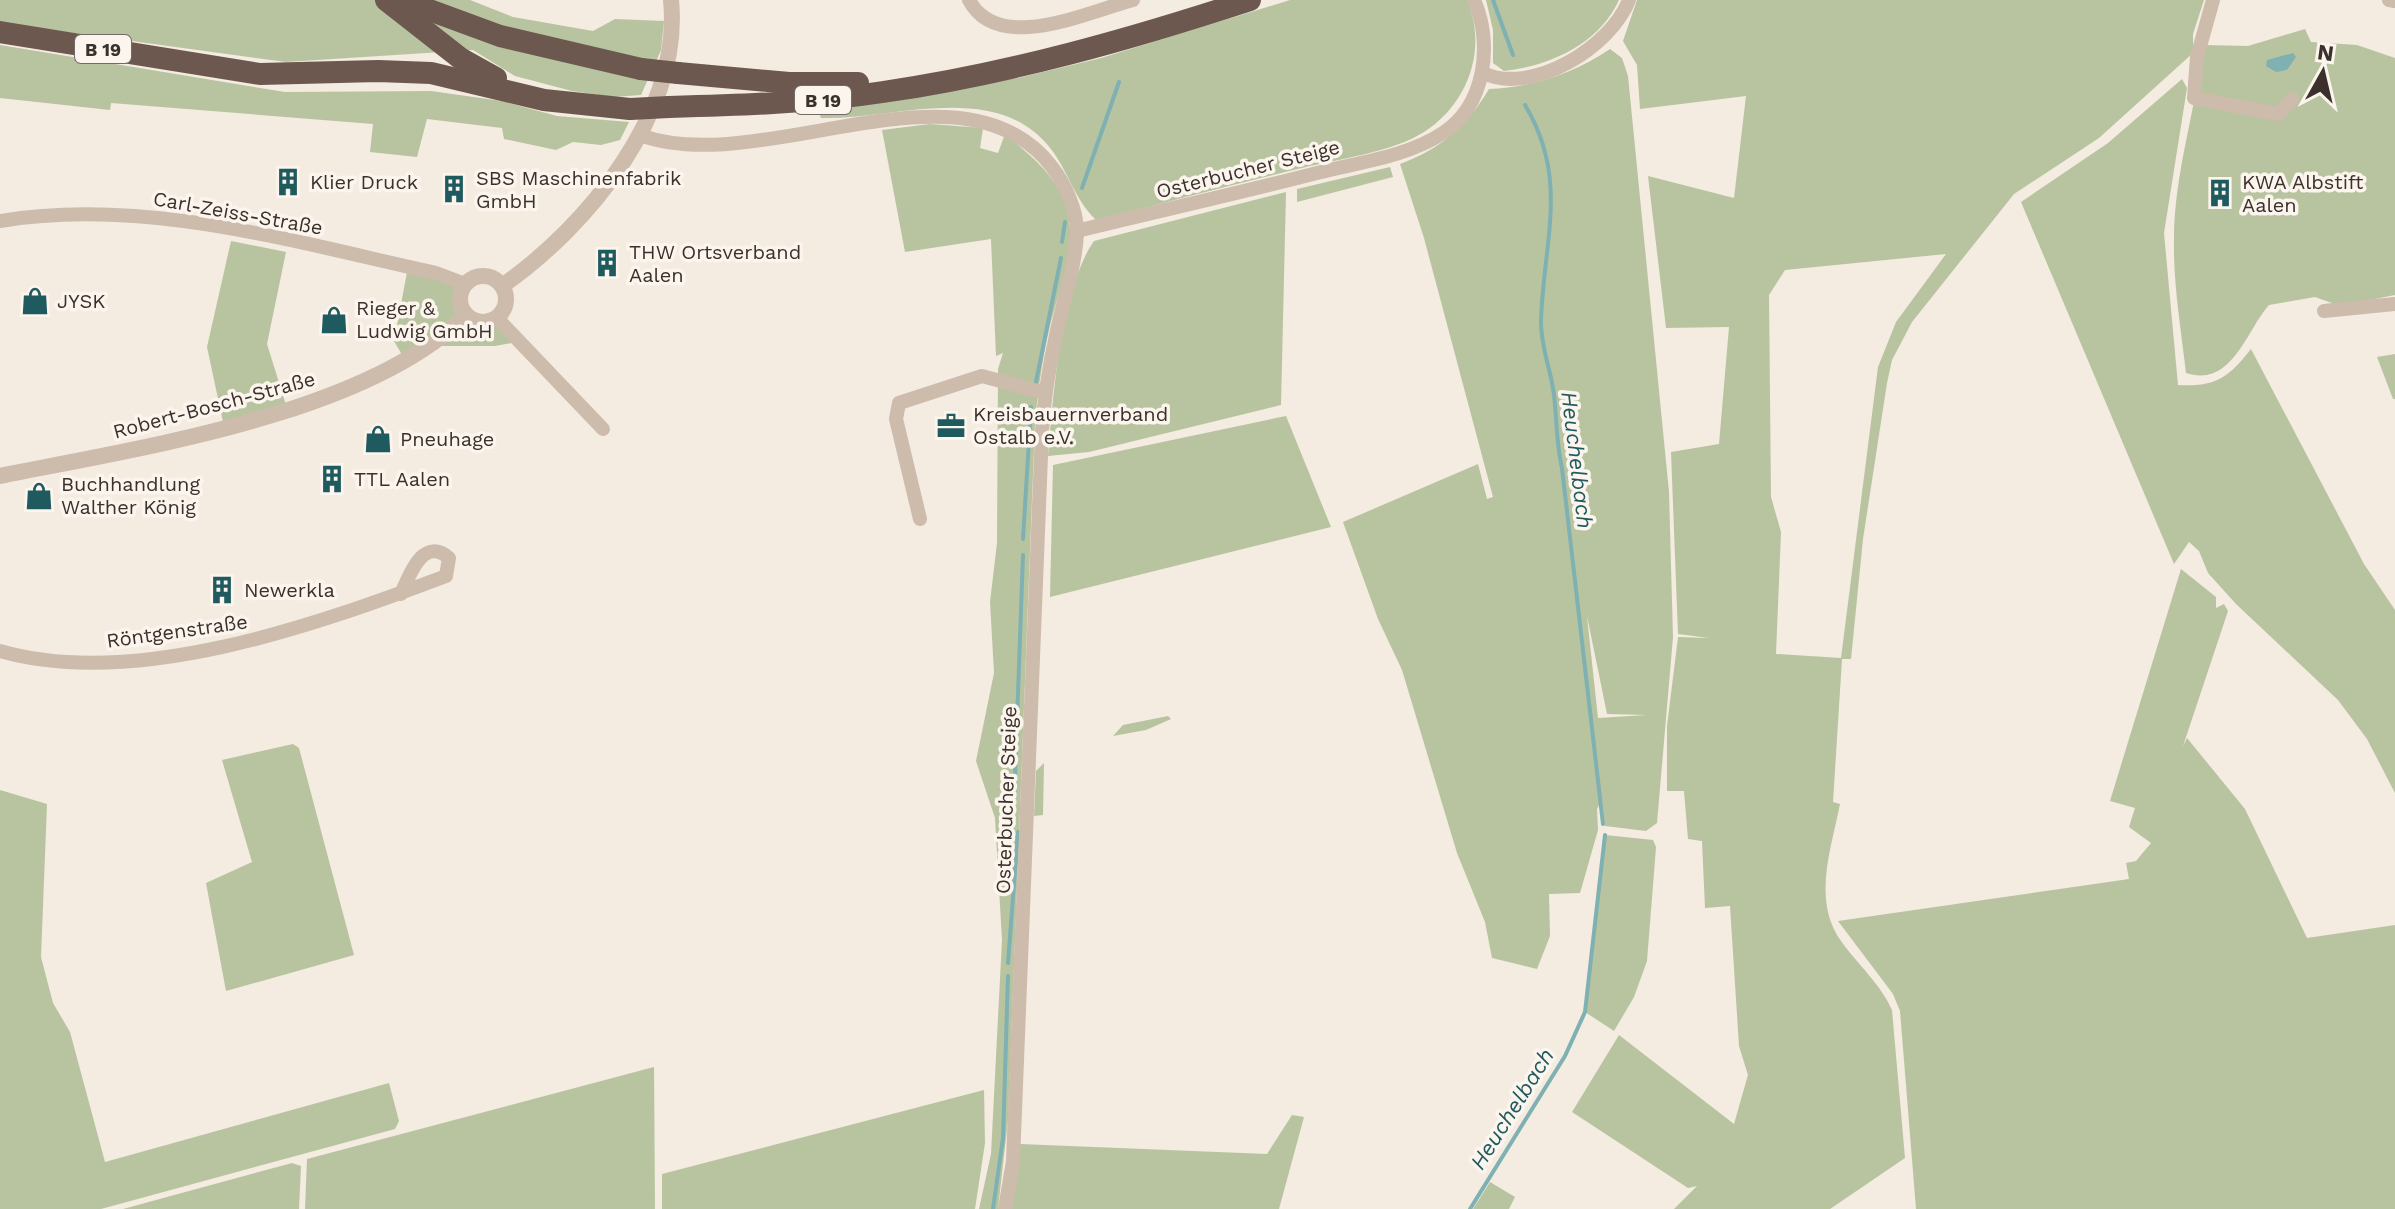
<svg xmlns="http://www.w3.org/2000/svg" width="2395" height="1209" font-family="'Work Sans',sans-serif">
  <rect width="100%" height="100%" fill="#f4ebe1"/>
  <!-- green -->
  <g fill="#b8c4a0" fill-rule="evenodd">
    <polygon points="0,0 470,0 513,17 593,31 615,19 664,21 661,50 641,95 613,97 572,91 515,76 473,50 286,62 0,23"/>
    <path d="M 1290,0 L 1467,0 C 1488,49 1468,104 1424,132 C 1393,152 1338,159 1302,168 C 1233,184 1165,203 1096,220 C 1073,198 1067,166 1046,143 C 991,81 891,120 821,118 L 818,111 L 1018,78 L 1101,58 Z"/>
    <path d="M 1486,0 L 1619,0 C 1599,44 1550,66 1504,71 L 1493,63 L 1493,30 Z"/>
    <path d="M 1637,0 L 2204,0 L 2193,34 L 2193,53 L 2099,138 L 2014,194 L 1912,322 L 1892,360 L 1887,383 L 1863,539 L 1851,659 L 1842,659 L 1833,802 L 1840,804 C 1831,850 1812,900 1841,941 C 1858,965 1880,983 1892,1010 L 1905,1158 L 1830,1209 L 1674,1209 L 1697,1186 L 1688,1188 L 1572,1112 L 1619,1035 L 1734,1124 L 1748,1075 L 1739,1046 L 1730,906 L 1705,908 L 1702,841 L 1688,839 L 1684,791 L 1667,791 L 1667,726 L 1678,637 L 1709,638 L 1678,634 L 1671,452 L 1719,444 L 1729,327 L 1666,328 L 1648,176 L 1734,198 L 1746,96 L 1640,109 L 1637,65 L 1623,41 ZM 1946,254 L 1896,322 L 1878,367 L 1841,658 L 1776,654 L 1781,532 L 1771,497 L 1769,295 L 1785,270 Z"/>
    <path d="M 2305,29 L 2311,42 L 2357,45 L 2395,58 L 2395,295 L 2340,306 L 2315,297 L 2269,305 C 2246,331 2232,388 2186,373 C 2181,329 2173,283 2174,239 C 2174,174 2196,110 2203,45 L 2248,46 Z"/>
    <polygon points="0,45 285,92 431,91 502,101 557,116 629,122 620,140 601,145 573,142 556,150 504,139 502,128 427,119 417,157 370,152 373,124 111,103 110,110 0,98"/>
    <path d="M 1610,49 L 1622,58 L 1628,76 L 1669,492 L 1673,637 L 1657,823 L 1646,831 L 1605,826 L 1602,800 L 1597,809 L 1598,830 L 1580,893 L 1549,894 L 1550,936 L 1537,969 L 1492,958 L 1485,922 L 1457,853 L 1402,670 L 1378,619 L 1343,522 L 1478,464 L 1487,499 L 1493,497 L 1424,238 L 1400,164 C 1442,148 1466,127 1489,89 C 1533,87 1573,74 1610,49 ZM 1587,616 L 1607,714 L 1646,715 L 1598,718 Z"/>
    <path d="M 2182,79 L 2187,88 L 2164,233 L 2178,385 C 2216,387 2228,378 2251,349 L 2364,564 L 2395,610 L 2395,793 L 2367,739 L 2338,700 L 2236,604 L 2208,573 L 2199,551 L 2189,542 L 2174,564 L 2021,202 L 2108,143 Z"/>
    <path d="M 930,124 L 983,128 L 980,148 L 998,153 L 1005,134 C 1029,154 1054,173 1065,203 C 1080,243 1058,291 1049,330 C 1042,361 1038,391 1035,422 L 1008,1120 L 998,1209 L 979,1209 L 991,1154 L 1002,940 L 995,818 L 976,761 L 994,673 L 990,602 L 997,543 L 998,369 L 1003,353 L 996,356 L 991,239 L 905,252 L 882,130 Z"/>
    <polygon points="1390,167 1393,177 1297,202 1297,189"/>
    <path d="M 1286,192 L 1281,405 L 1089,452 L 1048,456 C 1053,396 1061,288 1094,241 Z"/>
    <polygon points="231,241 286,252 267,344 286,405 223,422 207,347"/>
    <polygon points="408,267 465,284 460,299 466,315 480,323 497,318 517,342 495,346 430,346 405,360 394,341"/>
    <polygon points="2395,354 2395,399 2393,399 2377,357"/>
    <polygon points="1286,416 1331,527 1050,597 1053,465"/>
    <polygon points="2181,569 2216,597 2216,608 2224,604 2228,611 2183,746 2187,738 2245,809 2307,938 2395,925 2395,1209 1916,1209 1900,1011 1893,994 1838,921 2129,879 2126,863 2136,861 2151,843 2129,827 2135,808 2110,801"/>
    <polygon points="1168,716 1171,719 1146,730 1113,736 1123,725"/>
    <polygon points="293,744 299,748 354,955 226,991 206,883 252,862 222,760"/>
    <polygon points="1044,763 1043,815 1034,816 1036,771"/>
    <polygon points="0,790 47,804 41,957 53,1003 70,1032 105,1162 389,1083 399,1121 395,1129 101,1209 0,1209"/>
    <polygon points="1605,835 1653,840 1656,847 1647,961 1634,997 1614,1031 1585,1012"/>
    <polygon points="654,1067 655,1209 305,1209 307,1159"/>
    <polygon points="984,1090 985,1143 975,1209 662,1209 662,1174"/>
    <polygon points="1292,1115 1304,1117 1279,1209 1011,1209 1020,1144 1267,1154"/>
    <polygon points="292,1163 301,1166 299,1209 123,1209"/>
    <polygon points="1490,1182 1515,1197 1509,1209 1473,1209"/>
  </g>
  <!-- water -->
  <polygon fill="#7fb0b2" points="2293,53 2296,57 2287,70 2276,72 2266,66 2267,60"/>
  <g fill="none" stroke-linecap="round" stroke-linejoin="round">
    <!-- stream -->
    <g stroke="#7fb0b2" stroke-width="4">
      <polyline points="1493,0 1513,55"/>
      <path d="M 1525,105 C 1570,180 1543,242 1541,322 C 1541,348 1551,370 1554,395 C 1557,420 1556,443 1562,468 L 1603,824"/>
      <polyline points="1082,188 1119,82"/>
      <polyline points="1062,242 1065,222"/>
      <polyline points="1036,382 1061,258"/>
      <polyline points="1023,539 1031,407"/>
      <polyline points="1014,804 1023,555"/>
      <polyline points="1008,963 1018,832"/>
      <polyline points="993,1209 1003,1138 1008,976"/>
      <polyline points="1470,1209 1565,1056 1585,1012 1605,835"/>
    </g>
    <!-- minor -->
    <g stroke="#cdbbac" stroke-width="14">
      <path d="M 969,0 C 998,55 1087,12 1133,0"/>
      <polyline points="2213,0 2197,57 2194,98 2278,114 2292,99"/>
      <polyline points="2389,0 2395,1"/>
      <path d="M 1483,73 C 1532,96 1611,47 1629,0"/>
      <path d="M 640,135 C 761,180 963,50 1052,167 C 1065,184 1078,211 1077,234 C 1075,268 1063,301 1056,335 C 1049,367 1044,399 1042,431 L 1013,1161 L 1005,1209"/>
      <path d="M 0,221 C 145,197 294,242 436,273 L 465,284"/>
      <path d="M 1077,231 C 1158,211 1240,193 1321,172 C 1362,162 1408,156 1443,133 C 1486,105 1493,43 1474,0"/>
      <polyline points="2324,311 2395,304"/>
      <polyline points="497,318 603,429"/>
      <polyline points="920,519 896,419 899,403 982,376 1045,393"/>
      <path d="M 0,651 C 135,690 319,624 446,576 L 449,558 C 423,536 410,574 401,594"/>
    </g>
    <!-- tertiary -->
    <g stroke="#cdbbac" stroke-width="16">
      <circle cx="483" cy="299" r="23"/>
      <path d="M 502,286 C 588,226 682,112 671,0"/>
      <path d="M 0,476 C 137,448 366,415 466,315"/>
    </g>
    <!-- trunk -->
    <g stroke="#6c584f" stroke-width="22">
      <polyline points="386,0 460,58 496,78"/>
      <polyline points="402,0 500,36 641,69"/>
      <polyline points="0,32 260,74 378,71 431,73 544,100 630,109"/>
      <polyline points="678,73 789,83 858,83"/>
      <path d="M 669,107 C 741,105 812,103 883,92 C 1008,74 1131,39 1250,0"/>
    </g>
    <!-- trunk-bridge -->
    <g stroke="#6c584f" stroke-width="22">
      <polyline points="641,69 678,73"/>
      <polyline points="630,109 669,107"/>
    </g>
  </g>
  <!-- icons -->
  <defs>
    <symbol id="building-bare" viewBox="-9 -9 18 18"><path d="M-4-6H4V6H1V3H-1V6H-4ZM-2.5-4.3h1.7v1.8h-1.7ZM.8-4.3h1.7v1.8H.8ZM-2.5-1h1.7V.8h-1.7ZM.8-1h1.7V.8H.8Z" fill="#1f5a5e" stroke="#fbf5ee" stroke-width="2.5" paint-order="stroke"/></symbol>
    <symbol id="shop-bare" viewBox="-9 -9 18 18"><path d="M-5-2.5h2.3a2.7 3.5 0 0 1 5.4 0H5L5.5 6h-11ZM-1.5-2.5h3a1.5 2.3 0 0 0-3 0Z" fill="#1f5a5e" stroke="#fbf5ee" stroke-width="2.5" paint-order="stroke"/></symbol>
    <symbol id="office-bare" viewBox="-9 -9 18 18"><path d="M-6-3h4V-5.5h4V-3h4V5H-6ZM-1-4.5V-3h2v-1.5ZM-6 0V1H6V0Z" fill="#1f5a5e" stroke="#fbf5ee" stroke-width="2.5" paint-order="stroke"/></symbol>
  </defs>
  <g fill-rule="evenodd">
    <use href="#building-bare" x="268" y="162" width="40" height="40"/>
    <use href="#building-bare" x="434" y="169" width="40" height="40"/>
    <use href="#building-bare" x="2200" y="173" width="40" height="40"/>
    <use href="#building-bare" x="587" y="243" width="40" height="40"/>
    <use href="#shop-bare" x="15" y="281" width="40" height="40"/>
    <use href="#shop-bare" x="314" y="300" width="40" height="40"/>
    <use href="#office-bare" x="931" y="406" width="40" height="40"/>
    <use href="#shop-bare" x="358" y="419" width="40" height="40"/>
    <use href="#building-bare" x="312" y="459" width="40" height="40"/>
    <use href="#shop-bare" x="19" y="476" width="40" height="40"/>
    <use href="#building-bare" x="202" y="570" width="40" height="40"/>
  </g>
  <g text-anchor="middle" dominant-baseline="central" stroke-width="7" stroke-linejoin="round" paint-order="stroke">
    <!-- shield labels -->
    <g fill="#fbf5ee" stroke="#756b66" stroke-width="2">
      <rect x="75" y="35" width="56" height="28" rx="6"/>
      <rect x="795" y="86" width="56" height="28" rx="6"/>
    </g>
    <g font-size="18" font-weight="bold" fill="#3b302b">
      <text x="103" y="49">B 19</text>
      <text x="823" y="100">B 19</text>
    </g>
    <!-- street labels -->
    <g font-size="20" fill="#3b302b" stroke="#fbf5ee">
      <text transform="translate(1248 169) rotate(-14)">Osterbucher Steige</text>
      <text transform="translate(238 213) rotate(10)">Carl-Zeiss-Straße</text>
      <text transform="translate(214 405) rotate(-15)">Robert-Bosch-Straße</text>
      <text transform="translate(177 631) rotate(-8)">Röntgenstraße</text>
      <text transform="translate(1006 800) rotate(-88)">Osterbucher Steige</text>
    </g>
    <!-- poi labels -->
    <g font-size="20" fill="#3b302b" stroke="#fbf5ee" text-anchor="start">
      <text x="476" y="178">SBS Maschinenfabrik<tspan x="476" dy="23">GmbH</tspan></text>
      <text x="310" y="182">Klier Druck</text>
      <text x="2242" y="182">KWA Albstift<tspan x="2242" dy="23">Aalen</tspan></text>
      <text x="629" y="252">THW Ortsverband<tspan x="629" dy="23">Aalen</tspan></text>
      <text x="57" y="301">JYSK</text>
      <text x="356" y="308">Rieger &amp;<tspan x="356" dy="23">Ludwig GmbH</tspan></text>
      <text x="973" y="414">Kreisbauernverband<tspan x="973" dy="23">Ostalb e.V.</tspan></text>
      <text x="400" y="439">Pneuhage</text>
      <text x="354" y="479">TTL Aalen</text>
      <text x="61" y="484">Buchhandlung<tspan x="61" dy="23">Walther König</tspan></text>
      <text x="244" y="590">Newerkla</text>
    </g>
    <!-- water labels -->
    <g font-size="22" font-style="italic" fill="#1f5a5e" stroke="#fbf5ee">
      <text transform="translate(1577 460) rotate(83)">Heuchelbach</text>
      <text transform="translate(1512 1109) rotate(-58)">Heuchelbach</text>
    </g>
  </g>
  <!-- north arrow -->
  <g transform="translate(2323 72) rotate(8)" stroke="#fbf5ee" stroke-width="6" paint-order="stroke">
  <path d="M0-6L14 30L0 20L-14 30Z" fill="#3b302b"/>
  <text y="-12" font-size="22" font-weight="bold" text-anchor="middle" fill="#3b302b">N</text>
  </g>
</svg>
